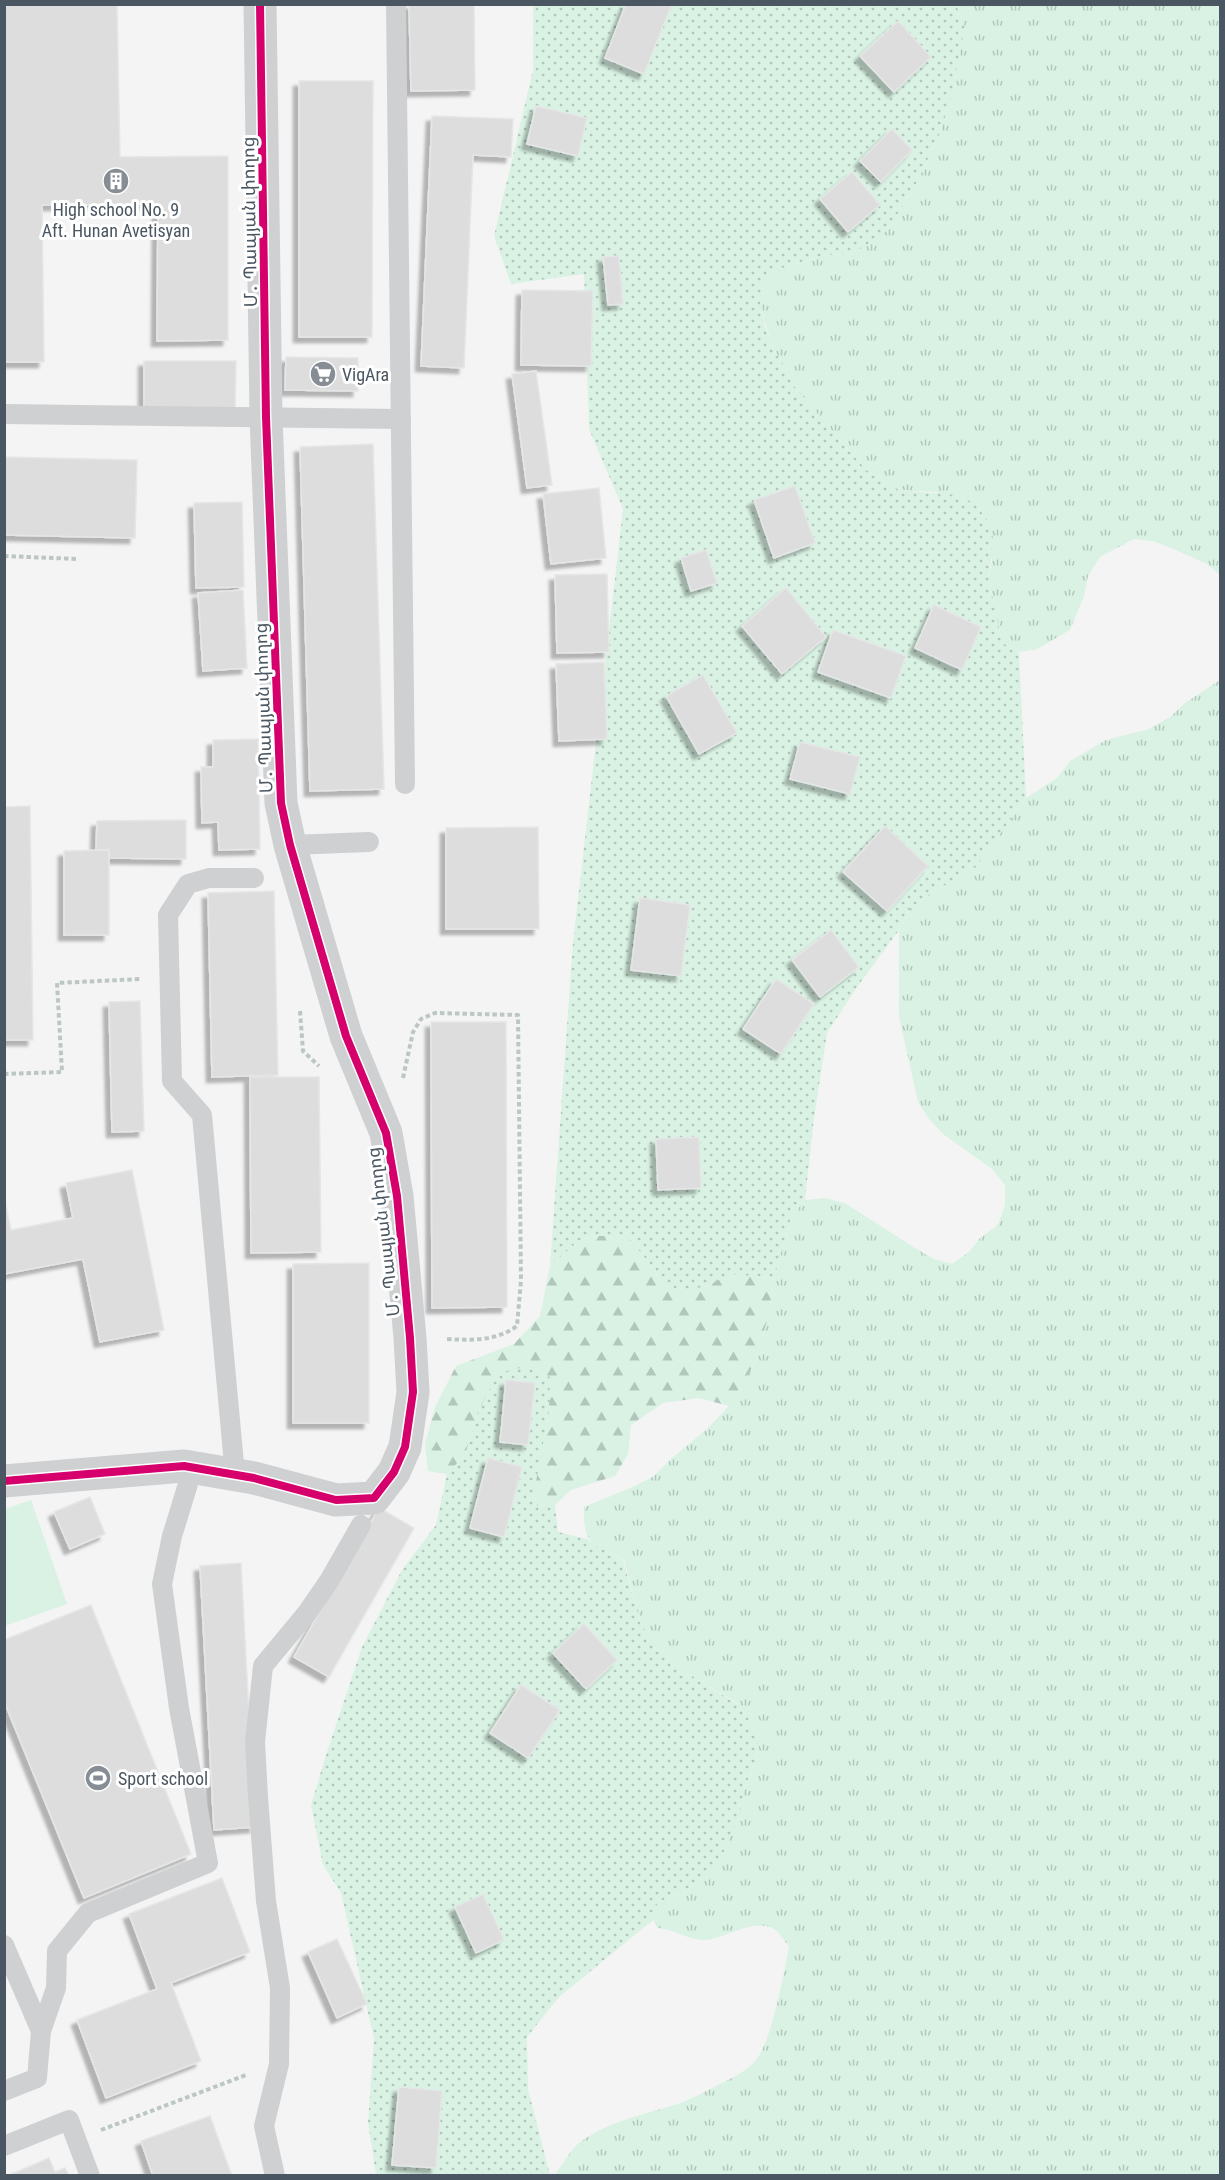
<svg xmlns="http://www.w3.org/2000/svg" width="1225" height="2180" font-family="'Roboto Condensed','Noto Sans Armenian',sans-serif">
  <defs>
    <pattern id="grass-tufts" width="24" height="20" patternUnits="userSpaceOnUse" patternTransform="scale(1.5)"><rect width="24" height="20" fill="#d9f2e3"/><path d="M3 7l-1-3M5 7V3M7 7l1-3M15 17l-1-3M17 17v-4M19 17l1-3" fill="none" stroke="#b2c7bb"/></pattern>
    <pattern id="forest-firs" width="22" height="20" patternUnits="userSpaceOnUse" patternTransform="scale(1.5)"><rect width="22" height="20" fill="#d9f2e3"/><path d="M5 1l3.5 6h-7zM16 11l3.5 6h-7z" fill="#b2c7bb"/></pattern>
    <pattern id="garden-dots" width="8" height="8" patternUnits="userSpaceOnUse" patternTransform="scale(1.5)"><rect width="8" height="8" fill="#d9f2e3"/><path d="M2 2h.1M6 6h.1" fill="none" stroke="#b2c7bb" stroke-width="1.8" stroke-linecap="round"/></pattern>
    <filter id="shadow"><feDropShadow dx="-5.5" dy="5.5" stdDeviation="1.5" flood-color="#0004"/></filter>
  </defs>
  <rect width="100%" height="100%" fill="#f4f4f4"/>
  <!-- grass -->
  <g fill="url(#grass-tufts)">
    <polygon points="956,5 1220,5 1220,575 1207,564 1171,548 1153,541 1134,539 1100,557 1088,576 1084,596 1070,630 1037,649 1019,652 1002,643 989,580 992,559 937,492 899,490 866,470 806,401 793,385 785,367 773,348 760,307 762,285 779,269 823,255 845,254 885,232 911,194 941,131 965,27"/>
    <path d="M 1220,680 L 1220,2175 L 554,2176 C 561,2167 572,2148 579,2143 C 608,2121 646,2114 681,2103 C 693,2098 706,2091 718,2085 C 732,2078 746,2072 756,2060 C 772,2040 784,1973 789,1946 C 785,1942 781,1935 777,1931 C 756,1915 727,1939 704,1940 C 689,1940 673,1929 658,1928 L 653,1920 L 653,1910 L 659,1902 L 700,1883 L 745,1788 L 757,1756 L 759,1746 L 737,1703 L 676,1666 L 641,1625 L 624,1560 C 592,1543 583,1546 584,1507 L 635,1486 L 654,1476 L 671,1459 L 707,1429 L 729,1406 L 752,1368 L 768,1318 L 774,1278 L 791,1217 L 805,1200 L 825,1198 L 845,1203 L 918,1250 L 934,1259 L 952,1264 L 969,1252 L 981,1237 L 998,1225 L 1005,1205 L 1005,1185 L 992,1169 L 943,1134 L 929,1119 L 918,1102 L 899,1017 L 899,930 L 908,911 L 923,898 L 976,867 L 1026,798 L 1057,778 L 1070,761 L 1106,740 L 1149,729 L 1170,717 L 1185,703 Z"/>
  </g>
  <!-- forest -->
  <polygon fill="url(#forest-firs)" points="593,1235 629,1238 650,1264 662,1283 704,1287 731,1274 774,1278 768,1318 752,1368 729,1406 699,1398 663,1403 631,1425 628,1454 615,1476 571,1490 555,1505 537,1506 534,1492 540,1455 478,1412 465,1455 447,1474 428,1471 425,1444 435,1407 456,1366 514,1344 540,1316 550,1266 578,1241"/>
  <!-- garden -->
  <g fill="url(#garden-dots)">
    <polygon points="533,5 956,5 965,27 952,92 941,131 911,194 885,232 868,246 845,254 823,255 779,269 762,285 760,307 765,326 773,348 785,367 793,385 866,470 899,490 956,495 974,503 986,518 993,538 989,580 1002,643 1019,652 1026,798 976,867 923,898 908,911 899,930 857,987 827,1033 814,1118 805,1200 791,1217 774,1278 731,1274 704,1287 680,1290 662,1283 650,1264 629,1238 593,1235 578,1241 550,1266 573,942 623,509 589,429 584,274 511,284 494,236 533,70"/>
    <polygon points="525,1367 550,1377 549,1411 534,1492 537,1506 555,1505 558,1532 587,1539 595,1545 623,1560 641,1625 676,1666 745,1709 759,1746 757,1756 745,1788 739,1815 722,1856 700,1883 659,1902 653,1910 653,1920 559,1997 527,2037 528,2089 550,2175 376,2175 368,2122 374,2039 341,1893 323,1865 311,1805 326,1755 362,1647 402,1570 436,1525 447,1474 465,1455 478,1412 498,1373"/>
  </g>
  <!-- pitch -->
  <polygon fill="#d9f2e3" points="31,1500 67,1604 5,1626 5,1509"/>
  <!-- building -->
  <g fill="#ddddde" stroke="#e5e6e7" stroke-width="1.5" filter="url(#shadow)">
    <polygon points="4,4 117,4 120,157 228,156 228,340 157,341 158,204 42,205 44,362 4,362"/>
    <polygon points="409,4 474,4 475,90 411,91"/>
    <polygon points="626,4 671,6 644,74 605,58"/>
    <polygon points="898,21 931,57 894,92 860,56"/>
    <polygon points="299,81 373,81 372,337 299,337"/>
    <polygon points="536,106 587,118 578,156 527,144"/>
    <polygon points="432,116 513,119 511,157 473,155 464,368 421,366"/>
    <polygon points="892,129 912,150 881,182 860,161"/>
    <polygon points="852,172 880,205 848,232 820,199"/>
    <polygon points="619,256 623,304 608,305 603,257"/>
    <polygon points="522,290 593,291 591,366 521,365"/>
    <polygon points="286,357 358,358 358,391 285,390"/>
    <polygon points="144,361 236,361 235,413 144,413"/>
    <polygon points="536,371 552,485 527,488 512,374"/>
    <polygon points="373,444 384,789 310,791 300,447"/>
    <polygon points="4,457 137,460 135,538 4,535"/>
    <polygon points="795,486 815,543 774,558 754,500"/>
    <polygon points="599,488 606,558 551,564 543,494"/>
    <polygon points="242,502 244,587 196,588 194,503"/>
    <polygon points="706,550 717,583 691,591 681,558"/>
    <polygon points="607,574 609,652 557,653 555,575"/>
    <polygon points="786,588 826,637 782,674 742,626"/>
    <polygon points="243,590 247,668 203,671 198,593"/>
    <polygon points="934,605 981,627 962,670 915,648"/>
    <polygon points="833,630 906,656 891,698 818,672"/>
    <polygon points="604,662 607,739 559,741 556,664"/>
    <polygon points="703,675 737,733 699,754 666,696"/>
    <polygon points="258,739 260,849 219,850 218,822 202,823 201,767 213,767 213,740"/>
    <polygon points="800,742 860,757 850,794 790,779"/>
    <polygon points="30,806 33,1040 4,1040 4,807"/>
    <polygon points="186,820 186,859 109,858 109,850 96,850 97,821"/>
    <polygon points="885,826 928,866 887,911 843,872"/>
    <polygon points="538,827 539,929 446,929 446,828"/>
    <polygon points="109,850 109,935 64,935 64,851"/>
    <polygon points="274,891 278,1075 212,1077 208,893"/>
    <polygon points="640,898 690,905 681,976 631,970"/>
    <polygon points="831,930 859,967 820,997 792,960"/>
    <polygon points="776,979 814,1004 781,1054 743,1029"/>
    <polygon points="140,1001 144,1131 112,1132 109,1002"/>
    <polygon points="431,1022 506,1022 507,1307 432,1308"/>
    <polygon points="250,1077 319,1077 321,1252 251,1253"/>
    <polygon points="699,1137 701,1188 658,1190 656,1139"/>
    <polygon points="132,1170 164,1330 100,1342 83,1259 4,1274 4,1196 11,1230 73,1218 66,1183"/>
    <polygon points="369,1263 369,1423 293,1423 293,1264"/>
    <polygon points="506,1380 535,1383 528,1445 500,1442"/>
    <polygon points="488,1458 522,1467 504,1537 470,1528"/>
    <polygon points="90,1497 105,1534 70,1549 54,1512"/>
    <polygon points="379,1508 414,1528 329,1677 294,1657"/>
    <polygon points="241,1563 255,1827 214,1830 200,1566"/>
    <polygon points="91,1605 191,1854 84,1898 4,1701 4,1640"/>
    <polygon points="584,1624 617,1660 586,1689 553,1653"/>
    <polygon points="521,1685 560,1710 528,1758 490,1733"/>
    <polygon points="222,1878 250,1952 171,1983 201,2061 106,2098 77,2020 157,1989 129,1914"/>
    <polygon points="483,1894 504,1940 476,1953 455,1907"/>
    <polygon points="337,1939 367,2004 337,2018 308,1952"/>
    <polygon points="399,2087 442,2091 436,2168 392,2165"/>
    <polygon points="210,2116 232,2176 153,2176 141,2141"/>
    <polygon points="49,2158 55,2172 65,2168 69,2176 7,2176"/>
  </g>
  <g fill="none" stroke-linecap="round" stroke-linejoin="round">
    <!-- path -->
    <g stroke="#bcc7c4" stroke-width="4" stroke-dasharray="4.5 3" stroke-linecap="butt">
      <polyline points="4,556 78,559"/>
      <polyline points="300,1011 303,1051 319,1066"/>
      <polyline points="4,1074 62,1072 57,983 141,979"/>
      <path d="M 403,1078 L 413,1032 L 421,1019 L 435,1013 L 518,1015 L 521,1280 L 517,1326 C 495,1342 470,1340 444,1339"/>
      <polyline points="101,2130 246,2075"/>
    </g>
    <!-- lane -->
    <g stroke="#ced0d2" stroke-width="20">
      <polyline points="396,4 405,784"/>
      <polyline points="4,414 401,419"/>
      <polyline points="290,845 369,842"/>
      <polyline points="235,1475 202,1115 172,1081 168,915 188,884 209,878 254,878"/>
      <polyline points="4,1945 41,2031"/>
      <polyline points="4,2091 37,2078 41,2031 56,1988 57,1951 88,1913 208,1863 179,1708 162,1584 172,1536 188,1484 184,1466"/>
      <polyline points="4,2146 69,2120 90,2176"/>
      <polyline points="275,2176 264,2126 279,2064 280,1988 266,1901 258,1797 255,1742 263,1666 307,1613 329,1581 361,1525"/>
    </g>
    <!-- street -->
    <polyline stroke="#ced0d2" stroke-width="33" points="4,1481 184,1466 254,1478 336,1500 374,1498 394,1472 405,1447 413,1392 410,1338 397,1196 386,1133 346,1036 290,845 281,803 266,417 260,4"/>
    <defs>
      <polyline id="cycleway" points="4,1481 184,1466 254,1478 336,1500 374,1498 394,1472 405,1447 413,1392 410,1338 397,1196 386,1133 346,1036 290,845 281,803 266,417 260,4"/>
    </defs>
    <!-- cycleway casing -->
    <use href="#cycleway" stroke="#fff" stroke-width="11"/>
    <!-- cycleway -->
    <use href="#cycleway" stroke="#d6006c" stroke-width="8"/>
  </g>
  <!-- icons -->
  <defs>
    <symbol id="building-disc" viewBox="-11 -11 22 22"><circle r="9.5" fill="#868d94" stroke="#fff"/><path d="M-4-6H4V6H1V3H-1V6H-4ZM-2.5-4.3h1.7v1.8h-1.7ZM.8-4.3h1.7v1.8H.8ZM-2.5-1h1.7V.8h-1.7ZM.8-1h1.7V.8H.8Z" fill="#fff"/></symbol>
    <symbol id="supermarket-disc" viewBox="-11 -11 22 22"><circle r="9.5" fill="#868d94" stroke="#fff"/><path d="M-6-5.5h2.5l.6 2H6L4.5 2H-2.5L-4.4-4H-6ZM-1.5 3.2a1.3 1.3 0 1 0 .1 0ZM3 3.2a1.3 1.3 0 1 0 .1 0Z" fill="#fff"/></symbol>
    <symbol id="stadium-disc" viewBox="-11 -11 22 22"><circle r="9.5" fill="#868d94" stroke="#fff"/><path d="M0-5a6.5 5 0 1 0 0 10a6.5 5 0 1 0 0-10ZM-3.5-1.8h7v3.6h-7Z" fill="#fff"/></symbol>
  </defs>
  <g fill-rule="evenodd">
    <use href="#building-disc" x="101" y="166" width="30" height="30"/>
    <use href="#supermarket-disc" x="308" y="359" width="30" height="30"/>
    <use href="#stadium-disc" x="83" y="1763" width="30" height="30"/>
  </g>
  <g text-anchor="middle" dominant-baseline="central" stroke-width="6" stroke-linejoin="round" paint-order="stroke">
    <!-- poi labels -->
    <g font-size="18" fill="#4a5661" stroke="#fff" text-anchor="start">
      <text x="116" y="209" text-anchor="middle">High school No. 9<tspan x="116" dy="21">Aft. Hunan Avetisyan</tspan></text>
      <text x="342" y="374">VigAra</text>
      <text x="118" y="1778">Sport school</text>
    </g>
    <!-- street labels -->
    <g font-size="18" fill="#4a5661" stroke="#fff">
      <text transform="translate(249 222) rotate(-91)">Մ․ Պապյան փողոց</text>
      <text transform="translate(263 708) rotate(-92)">Մ․ Պապյան փողոց</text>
      <text transform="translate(383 1232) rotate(-97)">Մ․ Պապյան փողոց</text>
    </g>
  </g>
  <!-- border -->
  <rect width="1225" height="2180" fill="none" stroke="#4a5661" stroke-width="12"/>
</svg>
